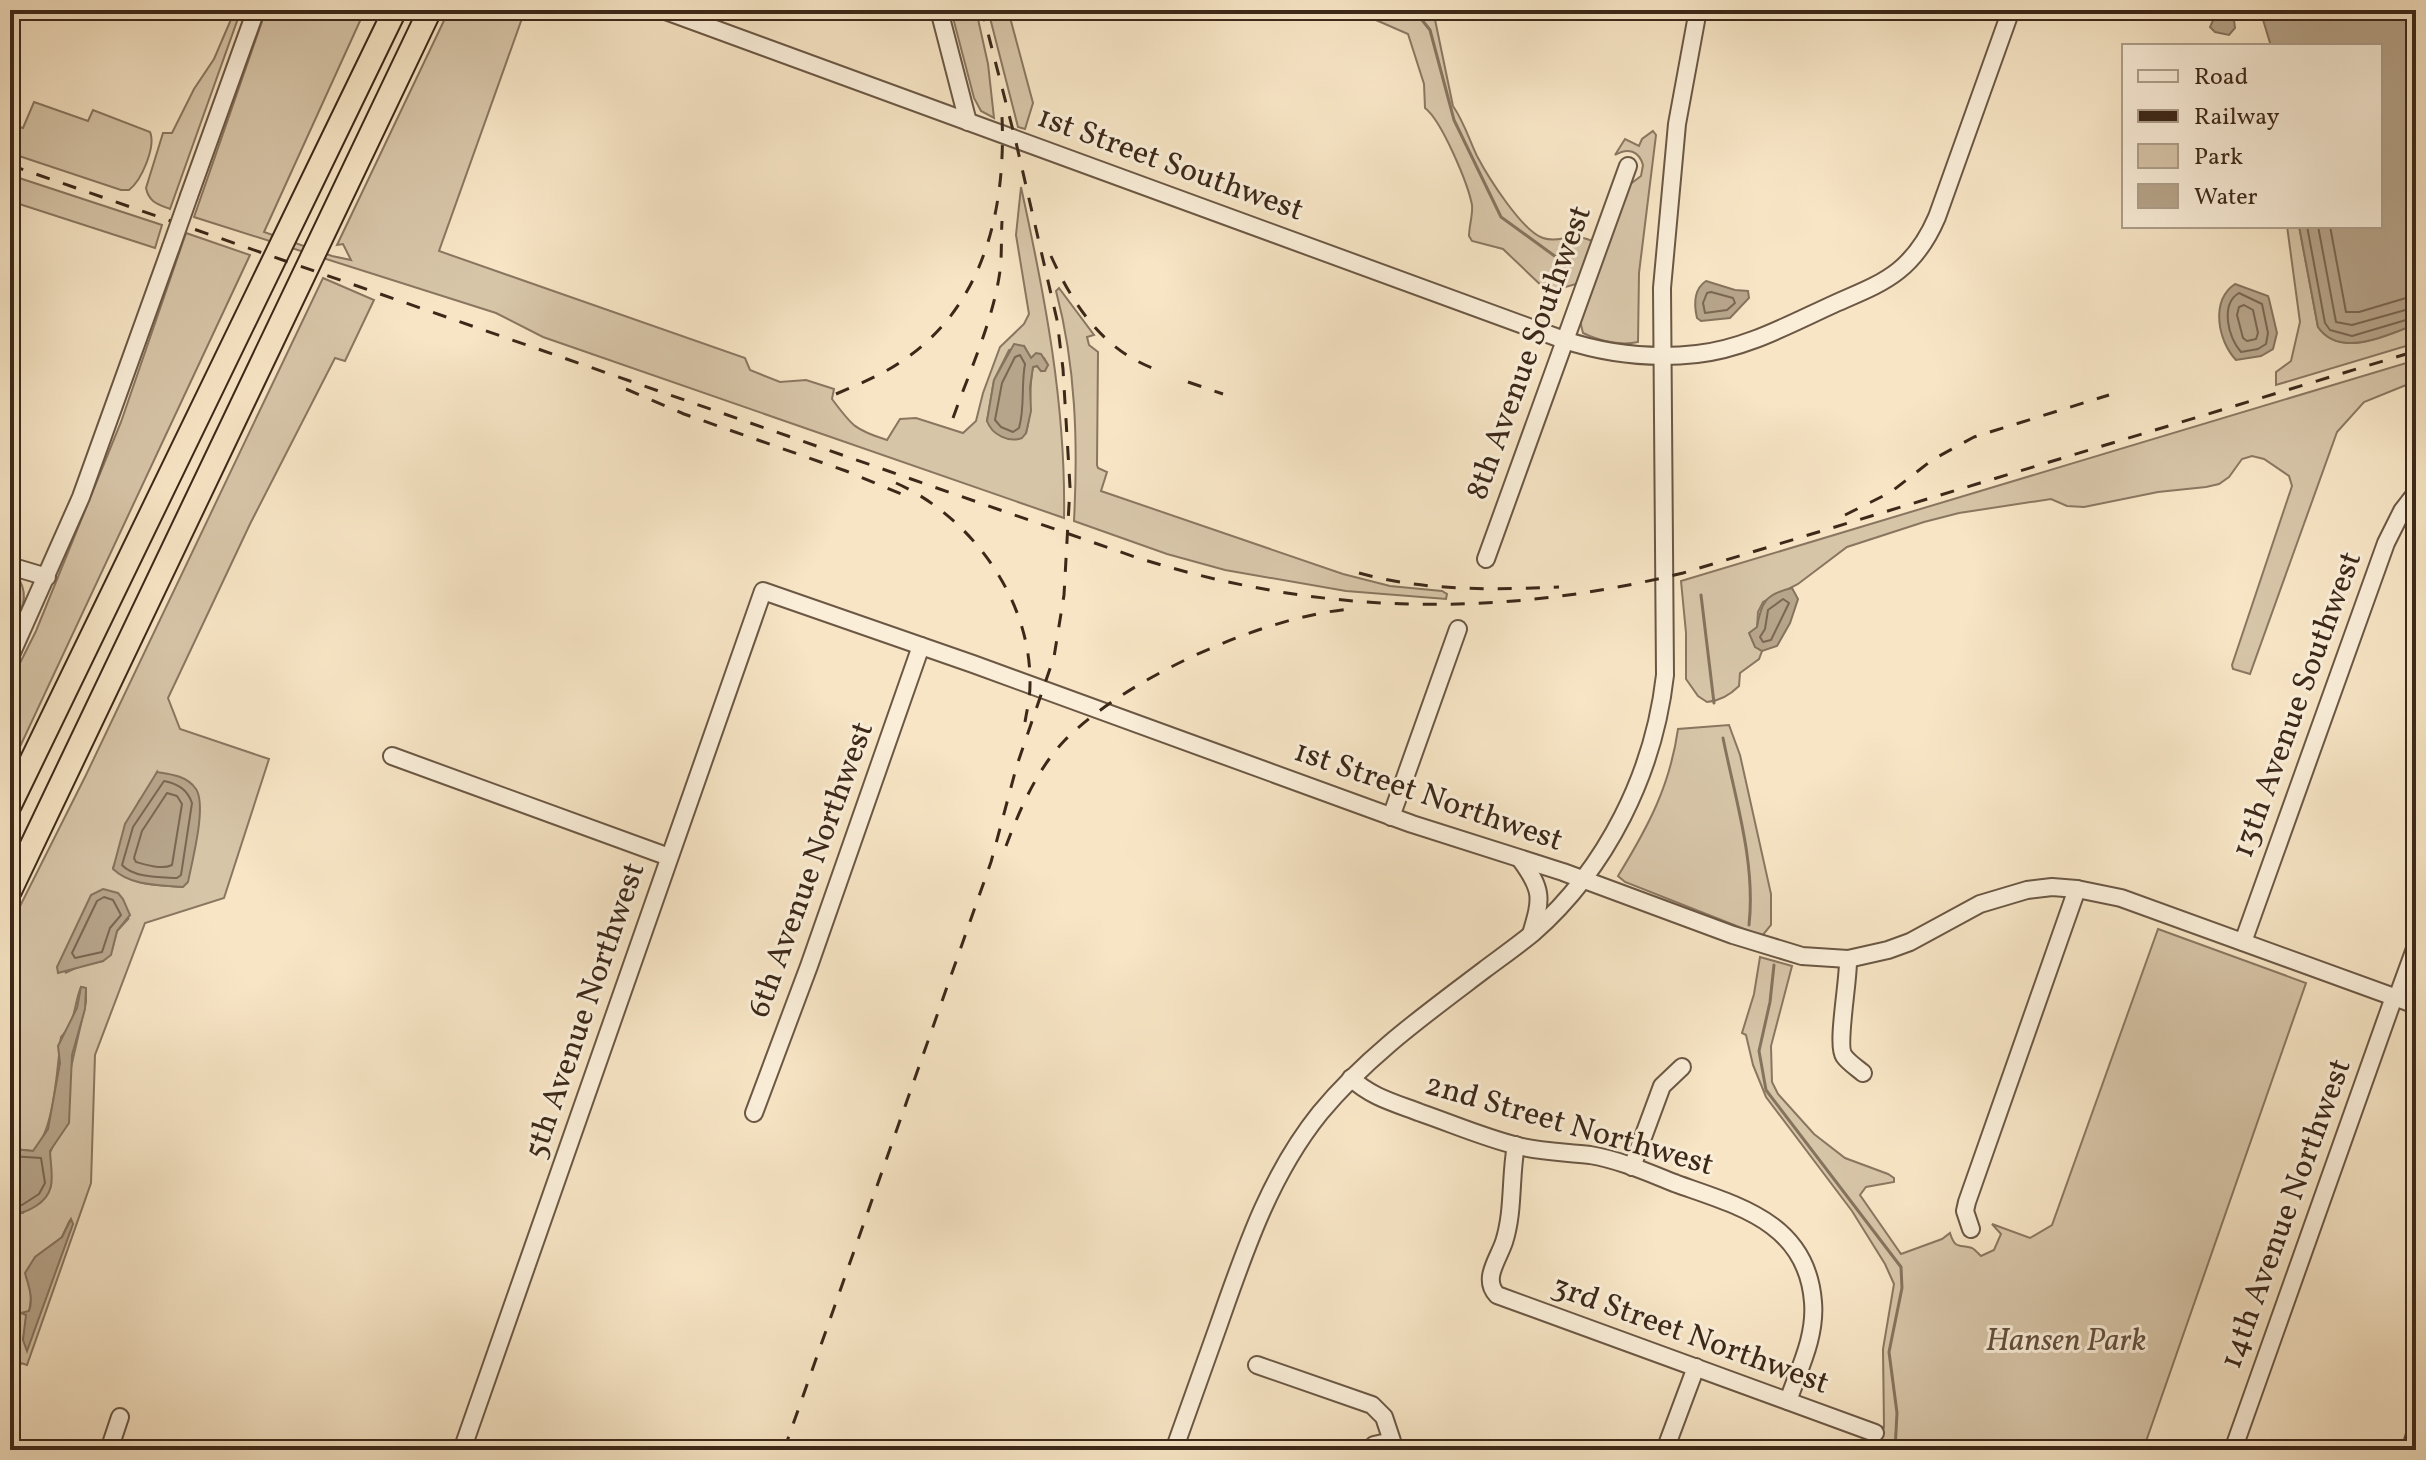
<svg xmlns="http://www.w3.org/2000/svg" width="2426" height="1460" font-family="Vollkorn,serif">
  <rect width="100%" height="100%" fill="#f7e5c5"/>
  <filter id="stains"><feTurbulence type="fractalNoise" baseFrequency=".0025" numOctaves="4"/><feColorMatrix values="0 0 0 0 .2 0 0 0 0 .09 0 0 0 0 .02 0 0 0 .5 -.17"/></filter>
  <radialGradient id="worn" r=".72"><stop offset=".6" stop-color="#630" stop-opacity="0"/><stop offset="1" stop-color="#630" stop-opacity=".3"/></radialGradient>
  <!-- green -->
  <g fill="#d7c5a8" stroke="#8a7660" stroke-width="2" fill-rule="evenodd">
    <path d="M 235,10 L 241,10 L 170,209 C 157,204 149,202 146,188 L 163,133 L 172,133 L 194,89 L 214,59 Z"/>
    <path d="M 266,10 L 365,10 L 264,232 L 332,256 L 351,260 L 343,244 L 337,245 L 449,10 L 525,10 L 439,251 L 745,358 L 750,370 L 780,382 L 806,380 L 834,389 L 832,399 C 852,426 855,430 887,440 L 900,419 L 916,418 L 963,433 L 976,421 L 983,393 L 1000,347 L 1024,324 L 1029,314 L 1016,235 L 1021,187 C 1045,297 1066,405 1064,518 L 543,337 L 496,313 L 194,217 ZM 1024,346 L 1031,358 L 1044,358 L 1048,365 L 1041,371 L 1037,366 L 1033,367 C 1028,389 1033,411 1026,433 L 987,421 L 994,380 L 1009,350 Z"/>
    <polygon points="951,10 976,10 988,64 994,118 981,111 974,98"/>
    <polygon points="988,10 1008,10 1033,103 1025,129 1018,127"/>
    <path d="M 1353,10 L 1433,10 L 1453,106 C 1464,122 1469,139 1477,156 C 1488,177 1522,231 1543,238 C 1561,244 1568,231 1592,241 L 1576,284 L 1552,291 L 1546,290 L 1503,249 L 1472,241 L 1469,236 C 1469,226 1473,215 1472,205 C 1468,184 1442,121 1425,108 L 1424,84 L 1408,34 Z"/>
    <path d="M 34,102 L 88,121 L 93,110 L 150,132 C 156,146 142,180 129,190 L 121,190 L 10,153 L 10,124 L 23,128 Z"/>
    <path d="M 1653,131 L 1656,135 L 1639,273 L 1638,342 C 1621,346 1599,341 1583,333 L 1580,321 L 1629,185 L 1641,176 L 1643,165 C 1639,151 1628,147 1615,155 L 1625,139 L 1639,146 L 1642,139 Z"/>
    <polygon points="10,175 162,225 155,248 10,201"/>
    <path d="M 2287,226 L 2299,226 L 2318,327 C 2340,359 2388,335 2416,324 L 2416,343 L 2276,385 L 2276,372 L 2291,361 L 2300,322 Z"/>
    <polygon points="186,233 250,255 10,768 10,683 36,631 121,422"/>
    <path d="M 323,278 L 374,300 L 345,361 L 335,358 L 250,524 L 168,698 L 180,729 L 269,759 L 224,898 L 145,923 L 95,1055 L 91,1183 L 27,1365 L 21,1363 L 10,1392 L 10,1212 L 23,1213 L 53,1146 L 86,1002 L 86,988 L 81,987 C 73,1006 77,1020 61,1037 C 57,1066 55,1132 33,1151 L 14,1149 L 10,1145 L 10,926 L 86,775 ZM 157,772 L 182,887 C 158,885 131,886 113,868 L 139,801 L 149,789 ZM 129,918 L 117,931 L 112,950 L 103,961 L 80,966 L 65,973 ZM 70,1220 L 23,1340 C 26,1320 37,1296 26,1277 L 62,1237 Z"/>
    <path d="M 1059,288 L 1094,335 L 1087,337 L 1089,345 L 1098,352 L 1097,465 L 1098,468 L 1107,472 L 1101,491 L 1343,574 L 1390,586 L 1442,591 L 1447,594 L 1446,599 L 1346,591 L 1225,570 L 1167,554 L 1074,521 C 1078,444 1076,366 1056,291 Z"/>
    <path d="M 2416,360 L 2416,381 L 2364,402 L 2337,432 L 2250,674 L 2233,669 L 2232,665 L 2292,486 L 2289,476 L 2264,459 L 2252,456 L 2242,459 L 2229,477 L 2219,484 L 2206,487 L 2158,492 L 2084,507 L 2067,506 L 2051,499 L 1959,513 L 1924,522 L 1847,547 L 1798,584 L 1763,602 L 1758,612 L 1757,628 L 1754,630 L 1755,646 L 1762,651 L 1759,659 L 1740,673 L 1739,686 C 1730,695 1720,701 1707,702 L 1698,696 L 1686,679 L 1686,633 L 1681,581 Z"/>
    <path d="M 10,578 L 20,581 C 30,600 19,614 10,631 Z"/>
    <path d="M 1729,725 L 1740,755 L 1771,894 L 1771,925 L 1762,936 L 1625,882 L 1618,876 C 1648,827 1670,786 1678,729 Z"/>
    <path d="M 2158,929 L 2306,983 L 2143,1450 L 1865,1450 L 1864,1437 L 1879,1443 L 1884,1427 L 1883,1349 L 1894,1284 L 1885,1264 L 1852,1211 L 1766,1097 L 1753,1065 L 1746,1035 L 1742,1033 L 1754,994 L 1760,957 L 1792,966 L 1771,1046 L 1772,1082 L 1778,1094 L 1814,1134 L 1845,1158 L 1888,1174 L 1894,1178 L 1894,1182 L 1866,1187 L 1860,1195 L 1901,1254 L 1942,1239 L 1950,1233 C 1955,1250 1960,1244 1972,1248 C 1973,1248 1980,1255 1981,1256 L 1994,1250 L 2001,1234 L 1992,1224 L 2030,1238 L 2052,1225 Z"/>
  </g>
  <!-- water -->
  <g fill="#b7a58b" stroke="#86735d" stroke-width="2">
    <polygon points="2215,10 2227,10 2234,20 2235,28 2229,35 2215,32 2210,27 2215,16"/>
    <path d="M 2260,10 L 2416,10 L 2416,324 C 2387,335 2340,359 2318,327 L 2299,226 L 2380,226 L 2380,46 L 2271,46 Z"/>
    <path d="M 1706,281 L 1735,290 L 1748,291 L 1749,298 L 1730,318 L 1701,321 L 1697,318 C 1694,305 1694,289 1706,281 Z"/>
    <path d="M 2235,284 L 2268,296 L 2269,299 L 2277,333 L 2273,349 L 2261,356 L 2236,360 C 2218,341 2210,301 2235,284 Z"/>
    <path d="M 1014,344 L 1024,346 L 1031,358 L 1036,353 L 1041,354 L 1048,365 L 1045,371 L 1041,371 L 1037,366 L 1033,367 L 1030,387 L 1031,411 L 1026,433 L 1022,438 C 1009,443 992,435 987,421 L 994,380 Z"/>
    <path d="M 1792,588 L 1798,599 L 1790,623 L 1777,646 L 1762,651 L 1755,647 L 1749,633 L 1757,627 C 1761,603 1765,594 1792,588 Z"/>
    <path d="M 157,772 C 171,774 187,776 196,789 C 207,806 192,861 188,882 L 183,887 C 159,885 131,886 113,869 L 125,824 Z"/>
    <polygon points="103,889 118,893 123,899 130,915 117,931 111,955 103,961 58,973 57,967 91,895"/>
    <path d="M 81,987 L 86,988 L 85,1009 L 72,1055 L 69,1123 L 50,1151 C 51,1174 58,1192 36,1206 C 26,1212 21,1214 10,1212 L 10,1145 L 14,1149 L 33,1151 L 48,1129 L 60,1063 L 58,1046 L 77,1008 Z"/>
    <path d="M 71,1219 L 73,1224 L 27,1351 L 23,1340 L 26,1315 L 21,1313 L 29,1311 C 34,1299 28,1284 25,1273 L 35,1257 L 62,1237 Z"/>
  </g>
  <g fill="none" stroke-linecap="round" stroke-linejoin="round">
    <!-- shore -->
    <g stroke="#7a6652" stroke-width="2">
      <polyline points="2307,226 2325,323 2330,330 2352,336 2416,317"/>
      <polyline points="2318,226 2336,322 2352,325 2416,307"/>
      <polyline points="2330,226 2346,312 2359,312 2416,295"/>
      <polygon points="1711,292 1733,298 1735,303 1727,310 1705,313 1703,303 1707,293"/>
      <path d="M 2239,293 L 2262,304 L 2268,333 L 2266,344 L 2258,349 L 2241,352 C 2228,338 2220,304 2239,293 Z"/>
      <polygon points="2244,305 2253,310 2258,333 2256,339 2247,341 2243,338 2237,315 2239,307"/>
      <path d="M 1020,355 L 1025,364 C 1021,385 1025,408 1019,428 L 1013,432 L 1001,427 L 995,420 L 1002,383 L 1015,357 Z"/>
      <polygon points="1783,599 1789,603 1771,640 1763,642 1760,637 1765,629 1768,610"/>
      <path d="M 164,781 C 178,784 187,789 192,803 L 181,875 L 177,878 C 160,877 134,878 122,865 L 133,827 Z"/>
      <path d="M 167,793 L 177,796 L 182,804 L 172,865 C 162,870 147,865 136,862 L 134,858 L 142,831 Z"/>
      <polygon points="104,897 113,900 121,915 110,928 102,952 75,958 72,953 97,901"/>
      <polyline points="10,1156 41,1158 45,1183 39,1194 22,1205 10,1205"/>
    </g>
    <!-- stream -->
    <g stroke="#86735d" stroke-width="3">
      <polyline points="1414,10 1430,30 1454,120 1501,217 1556,257"/>
      <polyline points="1701,595 1714,703"/>
      <path d="M 1723,738 C 1735,798 1756,863 1749,925"/>
      <polyline points="1774,965 1770,1002 1759,1051 1766,1090 1901,1267 1902,1288 1889,1352 1897,1413 1895,1450"/>
    </g>
    <defs>
      <g id="minor">
        <path d="M 663,10 L 1564,340 C 1607,354 1652,359 1697,354 C 1745,349 1790,324 1834,304 C 1856,294 1879,286 1898,271 C 1917,256 1928,238 1937,217 L 2011,10"/>
        <polyline points="939,10 968,122"/>
        <polyline points="189,196 256,10"/>
        <polyline points="1486,559 1628,166"/>
        <polyline points="10,566 47,577"/>
        <polyline points="10,657 81,497 171,247"/>
        <polyline points="392,756 669,857"/>
        <polyline points="1391,817 1458,629"/>
        <path d="M 1520,859 C 1543,890 1542,898 1531,934"/>
        <polyline points="2243,942 2386,543 2402,511 2416,493"/>
        <path d="M 1848,959 C 1849,979 1836,1045 1844,1056 C 1848,1062 1857,1068 1863,1073"/>
        <polyline points="2397,998 2416,946"/>
        <path d="M 1351,1078 C 1371,1097 1395,1103 1421,1113 C 1453,1124 1485,1138 1518,1146 C 1542,1152 1566,1152 1590,1155 C 1620,1160 1649,1173 1677,1184 C 1739,1206 1807,1223 1813,1302 C 1816,1337 1799,1369 1788,1401"/>
        <polyline points="754,1113 809,966 921,646"/>
        <path d="M 1516,1145 C 1510,1177 1514,1211 1504,1242 C 1498,1260 1482,1279 1497,1295 L 1875,1433"/>
        <polyline points="1632,1167 1662,1086 1682,1067"/>
        <polyline points="1971,1229 1965,1211 1967,1202 2077,889"/>
        <polyline points="1257,1365 1372,1405 1384,1417 1392,1441 1374,1445 1369,1450"/>
        <polyline points="109,1450 120,1417"/>
        <polyline points="462,1450 763,591 973,664 1412,824 1563,872 1733,935 1802,956 1848,959 1888,950 1910,942 1980,904 2027,890 2052,887 2077,889 2121,898 2416,1005"/>
        <path d="M 1174,1450 C 1189,1408 1204,1366 1219,1324 C 1245,1250 1270,1175 1320,1113 C 1367,1056 1426,1014 1484,970 C 1500,958 1517,946 1533,933 C 1607,868 1654,773 1665,675 L 1662,288 L 1677,124 L 1698,10"/>
        <polyline points="1665,1450 1696,1367"/>
        <polyline points="2233,1450 2394,997"/>
        <polyline points="2410,1450 2416,1432"/>
      </g>
      <g id="highway">
        <polyline points="10,805 395,10"/>
        <polyline points="10,891 430,10"/>
      </g>
    </defs>
    <!-- minor casing -->
    <use href="#minor" stroke="#6b5744" stroke-width="20"/>
    <!-- highway casing -->
    <use href="#highway" stroke="#3c2819" stroke-width="26"/>
    <!-- minor -->
    <use href="#minor" stroke="#faeed9" stroke-width="16"/>
    <!-- highway -->
    <use href="#highway" stroke="#f7e5c5" stroke-width="22"/>
    <!-- rail -->
    <g stroke="#3c2819" stroke-width="3" stroke-dasharray="14 14" stroke-linecap="butt">
      <path d="M 10,165 L 1135,557 C 1318,615 1496,619 1683,573 L 2416,351"/>
      <path d="M 1051,256 C 1073,305 1103,350 1155,369"/>
      <polyline points="1188,382 1223,394"/>
      <polyline points="626,389 684,414 846,471 906,496"/>
      <path d="M 836,394 C 859,384 882,375 902,361 C 984,307 1006,209 1002,117"/>
      <path d="M 953,418 C 970,370 993,321 1000,271 C 1002,254 1001,238 1002,221"/>
      <path d="M 896,483 C 972,517 1032,601 1030,685 C 1030,697 1027,710 1025,722"/>
      <polyline points="1845,515 1891,492 1932,460 1974,437 2109,395"/>
      <path d="M 1359,573 C 1422,591 1494,590 1559,587"/>
      <path d="M 1006,846 C 1020,809 1037,769 1065,740 C 1128,677 1262,617 1350,609"/>
      <polyline points="784,1450 991,862 1017,765 1054,657 1064,595 1070,487 1063,369 1057,320 1015,138 982,10"/>
    </g>
    <defs>
      <polyline id="minor-bridge" points="171,247 189,196"/>
    </defs>
    <!-- minor-bridge casing -->
    <use href="#minor-bridge" stroke="#6b5744" stroke-width="20" stroke-linecap="butt"/>
    <!-- minor-bridge -->
    <use href="#minor-bridge" stroke="#faeed9" stroke-width="16"/>
  </g>
  <g text-anchor="middle" dominant-baseline="central" stroke-width="6" stroke-linejoin="round" paint-order="stroke">
    <!-- street labels -->
    <g font-size="32" fill="#3c2819" stroke="#faeed9">
      <text transform="translate(1170 165) rotate(20)">1st Street Southwest</text>
      <text transform="translate(1530 353) rotate(-70)">8th Avenue Southwest</text>
      <text transform="translate(2298 705) rotate(-70)">13th Avenue Southwest</text>
      <text transform="translate(1428 797) rotate(19)">1st Street Northwest</text>
      <text transform="translate(812 870) rotate(-70)">6th Avenue Northwest</text>
      <text transform="translate(586 1011) rotate(-71)">5th Avenue Northwest</text>
      <text transform="translate(1569 1126) rotate(16)">2nd Street Northwest</text>
      <text transform="translate(2287 1214) rotate(-70)">14th Avenue Northwest</text>
      <text transform="translate(1690 1336) rotate(20)">3rd Street Northwest</text>
    </g>
    <!-- park labels -->
    <g font-size="32" font-style="italic" fill="#634f3d" stroke="#faeed9">
      <text x="2066" y="1342">Hansen Park</text>
    </g>
  </g>
  <!-- margin -->
  <rect width="2426" height="1460" fill="none" stroke="#f7e5c5" stroke-width="40"/>
  <rect x="12" y="12" width="2402" height="1436" fill="none" stroke="#3c2819" stroke-width="4"/>
  <rect x="20" y="20" width="2386" height="1420" fill="none" stroke="#3c2819" stroke-width="2"/>
  <!-- legend -->
  <rect x="2122" y="44" width="260" height="184" fill="#faeed9" stroke="#ae9f8c" stroke-width="2"/>
  <rect x="2138" y="70" width="40" height="12" fill="#faeed9" stroke="#ae9f8c" stroke-width="2"/>
  <text x="2194" y="84" font-size="24" fill="#3c2819">Road</text>
  <rect x="2138" y="110" width="40" height="12" fill="#3c2819" stroke="#ae9f8c" stroke-width="2"/>
  <text x="2194" y="124" font-size="24" fill="#3c2819">Railway</text>
  <rect x="2138" y="144" width="40" height="24" fill="#d7c5a8" stroke="#ae9f8c" stroke-width="2"/>
  <text x="2194" y="164" font-size="24" fill="#3c2819">Park</text>
  <rect x="2138" y="184" width="40" height="24" fill="#b7a58b" stroke="#ae9f8c" stroke-width="2"/>
  <text x="2194" y="204" font-size="24" fill="#3c2819">Water</text>
  <rect width="100%" height="100%" filter="url(#stains)"/>
  <rect width="100%" height="100%" fill="url(#worn)"/>
</svg>
